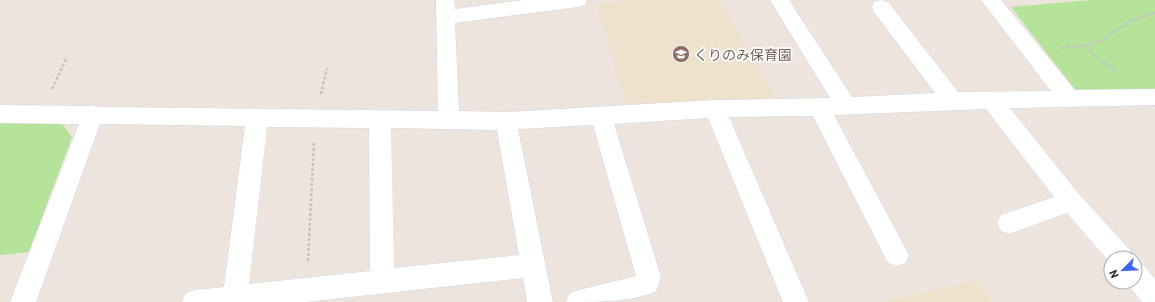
<svg xmlns="http://www.w3.org/2000/svg" width="1155" height="302" font-family="Barlow,'Noto Sans JP',sans-serif">
  <rect width="100%" height="100%" fill="#ede5dd"/>
  <!-- education -->
  <g fill="#eee2cc">
    <polygon points="631,0 720,0 778,102 627,109 597,5"/>
    <polygon points="977,280 993,302 883,302"/>
  </g>
  <!-- green -->
  <g fill="#b5e39a">
    <polygon points="1091,0 1155,0 1155,90 1076,91 1011,7"/>
    <polygon points="0,122 61,122 72,137 29,252 0,255"/>
  </g>
  <g fill="none" stroke-linecap="round" stroke-linejoin="round">
    <defs>
      <g id="minor">
        <path d="M 436,0 L 454,0 L 455,9 L 523,0 L 587,0 L 585,5 L 578,7 L 455,23 L 459,111 L 506,112 L 715,100 L 830,98 L 770,0 L 789,0 L 852,97 L 935,93 L 874,12 L 872,7 L 874,2 L 881,0 L 888,2 L 958,92 L 1051,91 L 981,0 L 1001,0 L 1075,90 L 1155,89 L 1155,105 L 1010,108 L 1079,194 L 1130,250 L 1133,258 L 1111,258 L 1111,264 L 1067,213 L 1009,234 L 1001,231 L 997,223 L 1001,215 L 1054,197 L 986,109 L 834,115 L 909,255 L 906,263 L 897,266 L 888,263 L 813,116 L 729,117 L 809,302 L 783,302 L 708,118 L 614,124 L 661,277 L 656,291 C 635,302 592,302 566,302 L 570,293 L 579,290 L 636,276 L 593,125 L 518,129 L 553,302 L 527,302 L 523,278 L 305,302 L 182,302 L 186,293 L 195,290 L 224,287 L 245,126 L 100,124 L 36,302 L 10,302 L 79,124 L 0,123 L 0,105 L 89,106 L 93,105 L 97,107 L 438,111 ZM 267,127 L 369,128 L 370,271 L 249,284 ZM 391,128 L 497,130 L 519,255 L 394,268 Z"/>
        <polygon points="1135,262 1144,266 1155,279 1155,302 1142,302 1126,282 1135,282"/>
      </g>
    </defs>
    <!-- minor casing -->
    <use href="#minor" stroke="#d2d6e3" stroke-width="1"/>
    <!-- path -->
    <g stroke="#c4c4c4" stroke-width="2.5" stroke-dasharray="3 2" stroke-linecap="butt">
      <polyline points="1087,45 1094,56 1111,67 1117,74"/>
      <polyline points="1061,48 1087,45 1103,40 1130,21 1155,13"/>
      <polyline points="52,89 67,57"/>
      <polyline points="321,94 327,68"/>
      <polyline points="308,261 314,142"/>
    </g>
    <!-- minor -->
    <use href="#minor" fill="#fff" fill-rule="evenodd"/>
  </g>
  <!-- icons -->
  <defs>
    <symbol id="school-disc" viewBox="-11 -11 22 22"><circle r="9.5" fill="#8d6e63" stroke="#fff"/><path d="M0-5L7-2L0 1L-7-2ZM-4 1L0 2.5L4 1V4Q0 6-4 4Z" fill="#fff"/></symbol>
  </defs>
  <g fill-rule="evenodd">
    <use href="#school-disc" x="671" y="44" width="20" height="20"/>
  </g>
  <g text-anchor="middle" dominant-baseline="central" stroke-width="3.5" stroke-linejoin="round" paint-order="stroke">
    <!-- education labels -->
    <g font-size="14" fill="#785e54" stroke="#fff" text-anchor="start">
      <text x="694" y="54">くりのみ保育園</text>
    </g>
  </g>
  <!-- north arrow -->
  <g transform="translate(1123 270) rotate(246)"><circle r="19" fill="#ffffff" stroke="#aaaaaa"/>
  <path d="M0-3L7 15L0 10L-7 15Z" fill="#3d66f9"/>
  <text y="-6" font-size="11" font-weight="bold" text-anchor="middle" fill="#2b2b2b">N</text>
  </g>
</svg>
